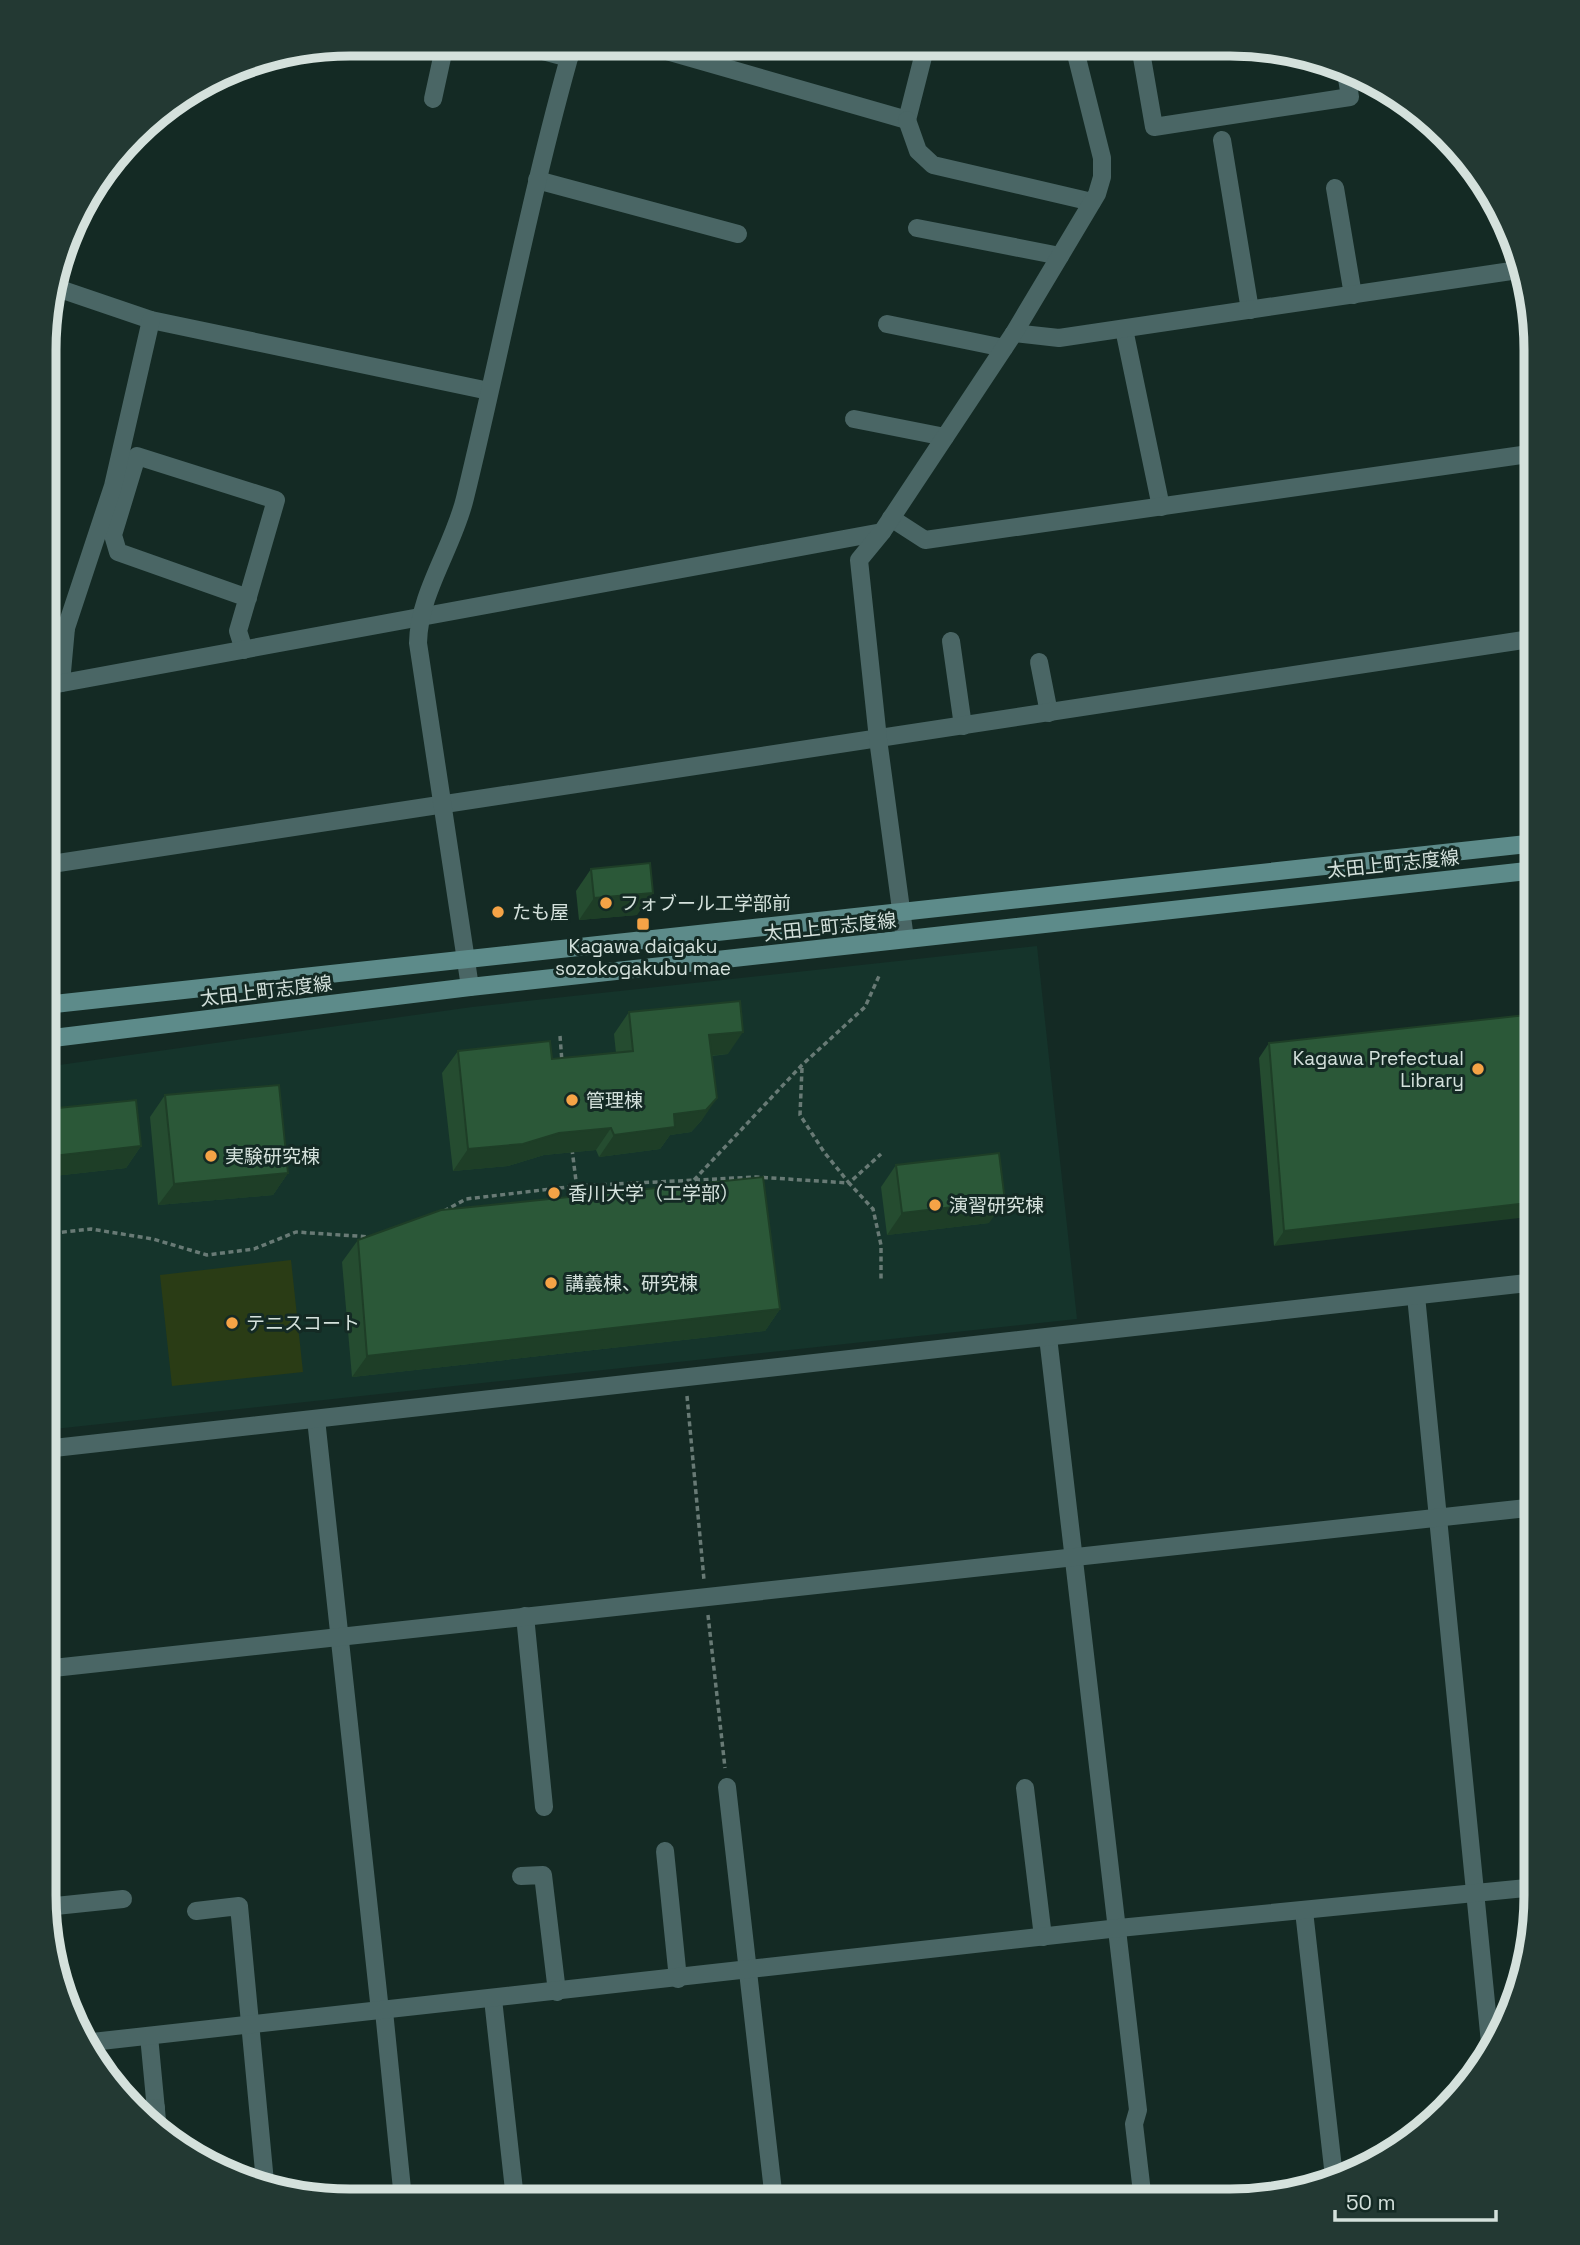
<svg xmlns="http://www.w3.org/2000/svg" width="1580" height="2245" font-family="'Space Grotesk','Noto Sans JP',sans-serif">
  <rect width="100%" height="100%" fill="#142a24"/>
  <!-- built -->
  <polygon fill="#15342b" points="1037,946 1077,1319 45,1430 45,1067 472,1007"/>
  <!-- green -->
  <polygon fill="#2a3c15" points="291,1260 303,1372 172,1386 160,1275"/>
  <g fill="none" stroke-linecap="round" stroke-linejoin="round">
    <!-- path -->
    <g stroke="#687a75" stroke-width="3.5" stroke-dasharray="5 3.5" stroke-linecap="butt">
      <polyline points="560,1036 562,1062"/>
      <polyline points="802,1068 800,1115 824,1152 849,1183 881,1154"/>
      <polyline points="572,1149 578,1197"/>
      <polyline points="694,1180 802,1065 865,1007 879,976"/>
      <polyline points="444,1211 466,1199 576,1186 756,1177 849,1183 873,1209 881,1245 881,1282"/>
      <polyline points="45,1234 91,1229 153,1239 207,1255 254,1249 296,1232 371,1237"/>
      <polyline points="687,1396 704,1580"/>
      <polyline points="708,1615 725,1768"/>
    </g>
    <!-- minor -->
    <g stroke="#4a6665" stroke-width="18">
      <polyline points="517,44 569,58"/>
      <polyline points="646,45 907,120 926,45"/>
      <polyline points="1140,46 1154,127 1350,97 1345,66"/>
      <polyline points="433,99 445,44"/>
      <polyline points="907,120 918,151 933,165 1092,202"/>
      <polyline points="1222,140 1250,310"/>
      <polyline points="537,180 738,234"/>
      <polyline points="1335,188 1353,295"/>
      <polyline points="917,228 1060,256"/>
      <polyline points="54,287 151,320 489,391"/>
      <polyline points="887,324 1004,348"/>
      <polyline points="1124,329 1161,507"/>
      <polyline points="1014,333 1059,338 1518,270"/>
      <polyline points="854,419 945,437"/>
      <polyline points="891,518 925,540 1536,453"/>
      <polyline points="46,630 66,628"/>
      <polyline points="951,641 963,726"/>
      <polyline points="244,650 238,631 276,500 137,456 113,535 118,552 248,598"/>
      <polyline points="1039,662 1049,713"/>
      <polyline points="61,683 66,628 113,486 151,320"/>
      <polyline points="46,686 882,532"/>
      <polyline points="45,865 1536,638"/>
      <polyline points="905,939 878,739 859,560 882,532 1014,333 1097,194 1102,177 1102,158 1074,46"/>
      <path d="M 470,987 L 418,643 C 419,592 453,548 465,498 C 502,347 530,194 573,44"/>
      <polyline points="1416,1296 1491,2053"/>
      <polyline points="1048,1337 1138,2110 1134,2124 1143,2201"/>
      <polyline points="316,1419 380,2011"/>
      <polyline points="525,1616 544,1807"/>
      <polyline points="44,1669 1536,1507"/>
      <polyline points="727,1787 774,2200"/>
      <polyline points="1025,1788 1043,1937"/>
      <polyline points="665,1851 678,1979"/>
      <polyline points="521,1876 543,1875 557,1992"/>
      <polyline points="46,1907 123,1899"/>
      <polyline points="196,1911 239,1906 265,2182"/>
      <polyline points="1304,1911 1334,2177"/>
      <polyline points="493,1999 515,2199"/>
      <polyline points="384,2011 403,2199"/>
      <polyline points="149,2036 158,2131"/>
      <polyline points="83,2043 1119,1928 1536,1887"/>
      <polyline points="135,2110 156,2108"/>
    </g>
    <!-- tertiary -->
    <polyline stroke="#4a6665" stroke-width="18" points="45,1449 1536,1282"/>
    <!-- secondary -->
    <g stroke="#5d8b8a" stroke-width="18">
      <polyline points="45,1005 1536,843"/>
      <polyline points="45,1039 470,987 1536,870"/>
    </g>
  </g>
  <!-- wall -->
  <g fill="#254c30">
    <polygon points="591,869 637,915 579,920 576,891"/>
    <polygon points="629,1012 728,1054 712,1056 702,1120 691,1132 670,1135 660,1149 599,1157 596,1150 544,1155 508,1166 453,1171 442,1073 458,1051 552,1059 616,1053 614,1034"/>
    <polygon points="1536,1014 1274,1246 1259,1058 1269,1043"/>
    <polygon points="165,1095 288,1173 273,1195 158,1205 150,1117"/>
    <polygon points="48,1109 141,1146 126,1168 45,1177 45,1114"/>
    <polygon points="896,1165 989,1223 887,1235 881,1187"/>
    <polygon points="358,1240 780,1309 765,1331 352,1377 342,1262"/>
  </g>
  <!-- shaded-wall -->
  <g fill="#1e3e27">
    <polygon points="653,893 637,915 579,920 594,898"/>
    <polygon points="743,1032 728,1054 693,1057 709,1035"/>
    <polygon points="717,1098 702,1120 691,1132 670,1135 660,1149 599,1157 614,1135"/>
    <polygon points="611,1128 596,1150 544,1155 508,1166 453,1171 468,1149 559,1133"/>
    <polygon points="141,1146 126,1168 45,1177 45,1168 53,1156"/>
    <polygon points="288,1173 273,1195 158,1205 174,1184"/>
    <polygon points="1005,1201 989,1223 887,1235 902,1213"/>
    <polygon points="1536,1202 1536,1216 1274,1246 1284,1231"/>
    <polygon points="780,1309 765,1331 352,1377 367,1356"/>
  </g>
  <!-- building -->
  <g fill="#2b5838" stroke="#1e3e27" stroke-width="2">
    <polygon points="650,863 653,893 594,898 591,869"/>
    <polygon points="740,1001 743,1032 709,1035 717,1098 706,1110 674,1114 675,1127 614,1135 611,1128 559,1133 523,1144 468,1149 458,1051 550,1041 552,1059 633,1051 629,1012"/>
    <polygon points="1536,1014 1536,1202 1284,1231 1269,1043"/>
    <polygon points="279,1085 288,1173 174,1184 165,1095"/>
    <polygon points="136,1100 141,1146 53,1156 48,1109"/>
    <polygon points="999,1153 1005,1201 902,1213 896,1165"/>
    <polygon points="763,1177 780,1309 367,1356 358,1240 441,1210"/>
  </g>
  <!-- markers -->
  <g fill="#f5a346" stroke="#142a24" stroke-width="2.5">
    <circle cx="606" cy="903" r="7"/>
    <circle cx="498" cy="912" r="7"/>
    <rect x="636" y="917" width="14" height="14" rx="3.5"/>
    <circle cx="1478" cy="1069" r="7"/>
    <circle cx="572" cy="1100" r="7"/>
    <circle cx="211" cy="1156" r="7"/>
    <circle cx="554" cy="1193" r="7"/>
    <circle cx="935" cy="1205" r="7"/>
    <circle cx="551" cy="1283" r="7"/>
    <circle cx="232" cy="1323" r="7"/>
  </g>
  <g text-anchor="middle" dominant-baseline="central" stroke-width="6" stroke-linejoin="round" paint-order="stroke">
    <!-- street labels -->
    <g font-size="19" fill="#d4e1dc" stroke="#142a24">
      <text transform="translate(1393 864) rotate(-6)">太田上町志度線</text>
      <text transform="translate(830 927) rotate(-6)">太田上町志度線</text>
      <text transform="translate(266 991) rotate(-7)">太田上町志度線</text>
    </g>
    <!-- poi labels -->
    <g font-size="19" fill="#d4e1dc" stroke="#142a24" text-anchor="start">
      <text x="620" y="903">フォブール工学部前</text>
      <text x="512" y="912">たも屋</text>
      <text x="643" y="946" text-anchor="middle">Kagawa daigaku<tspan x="643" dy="22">sozokogakubu mae</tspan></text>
      <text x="1464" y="1058" text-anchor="end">Kagawa Prefectual<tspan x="1464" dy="22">Library</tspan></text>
      <text x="586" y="1100">管理棟</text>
      <text x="225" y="1156">実験研究棟</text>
      <text x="568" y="1193">香川大学（工学部）</text>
      <text x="949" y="1205">演習研究棟</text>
      <text x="565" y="1283">講義棟、研究棟</text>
      <text x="246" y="1323">テニスコート</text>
    </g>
  </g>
  <!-- crop -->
  <path d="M0 0H1580V2245H0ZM350 56H1230A294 294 0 0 1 1524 350V1895A294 294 0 0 1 1230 2189H350A294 294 0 0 1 56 1895V350A294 294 0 0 1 350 56Z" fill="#233933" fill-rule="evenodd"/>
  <path fill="none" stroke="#d4e1dc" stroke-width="9" d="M350 56H1230A294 294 0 0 1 1524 350V1895A294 294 0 0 1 1230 2189H350A294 294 0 0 1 56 1895V350A294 294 0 0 1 350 56Z"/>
  <!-- scale -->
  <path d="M1335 2210v10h161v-10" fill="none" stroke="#d4e1dc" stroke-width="3.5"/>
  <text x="1346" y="2210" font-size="21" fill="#d4e1dc" stroke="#142a24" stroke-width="5" paint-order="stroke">50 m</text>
</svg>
